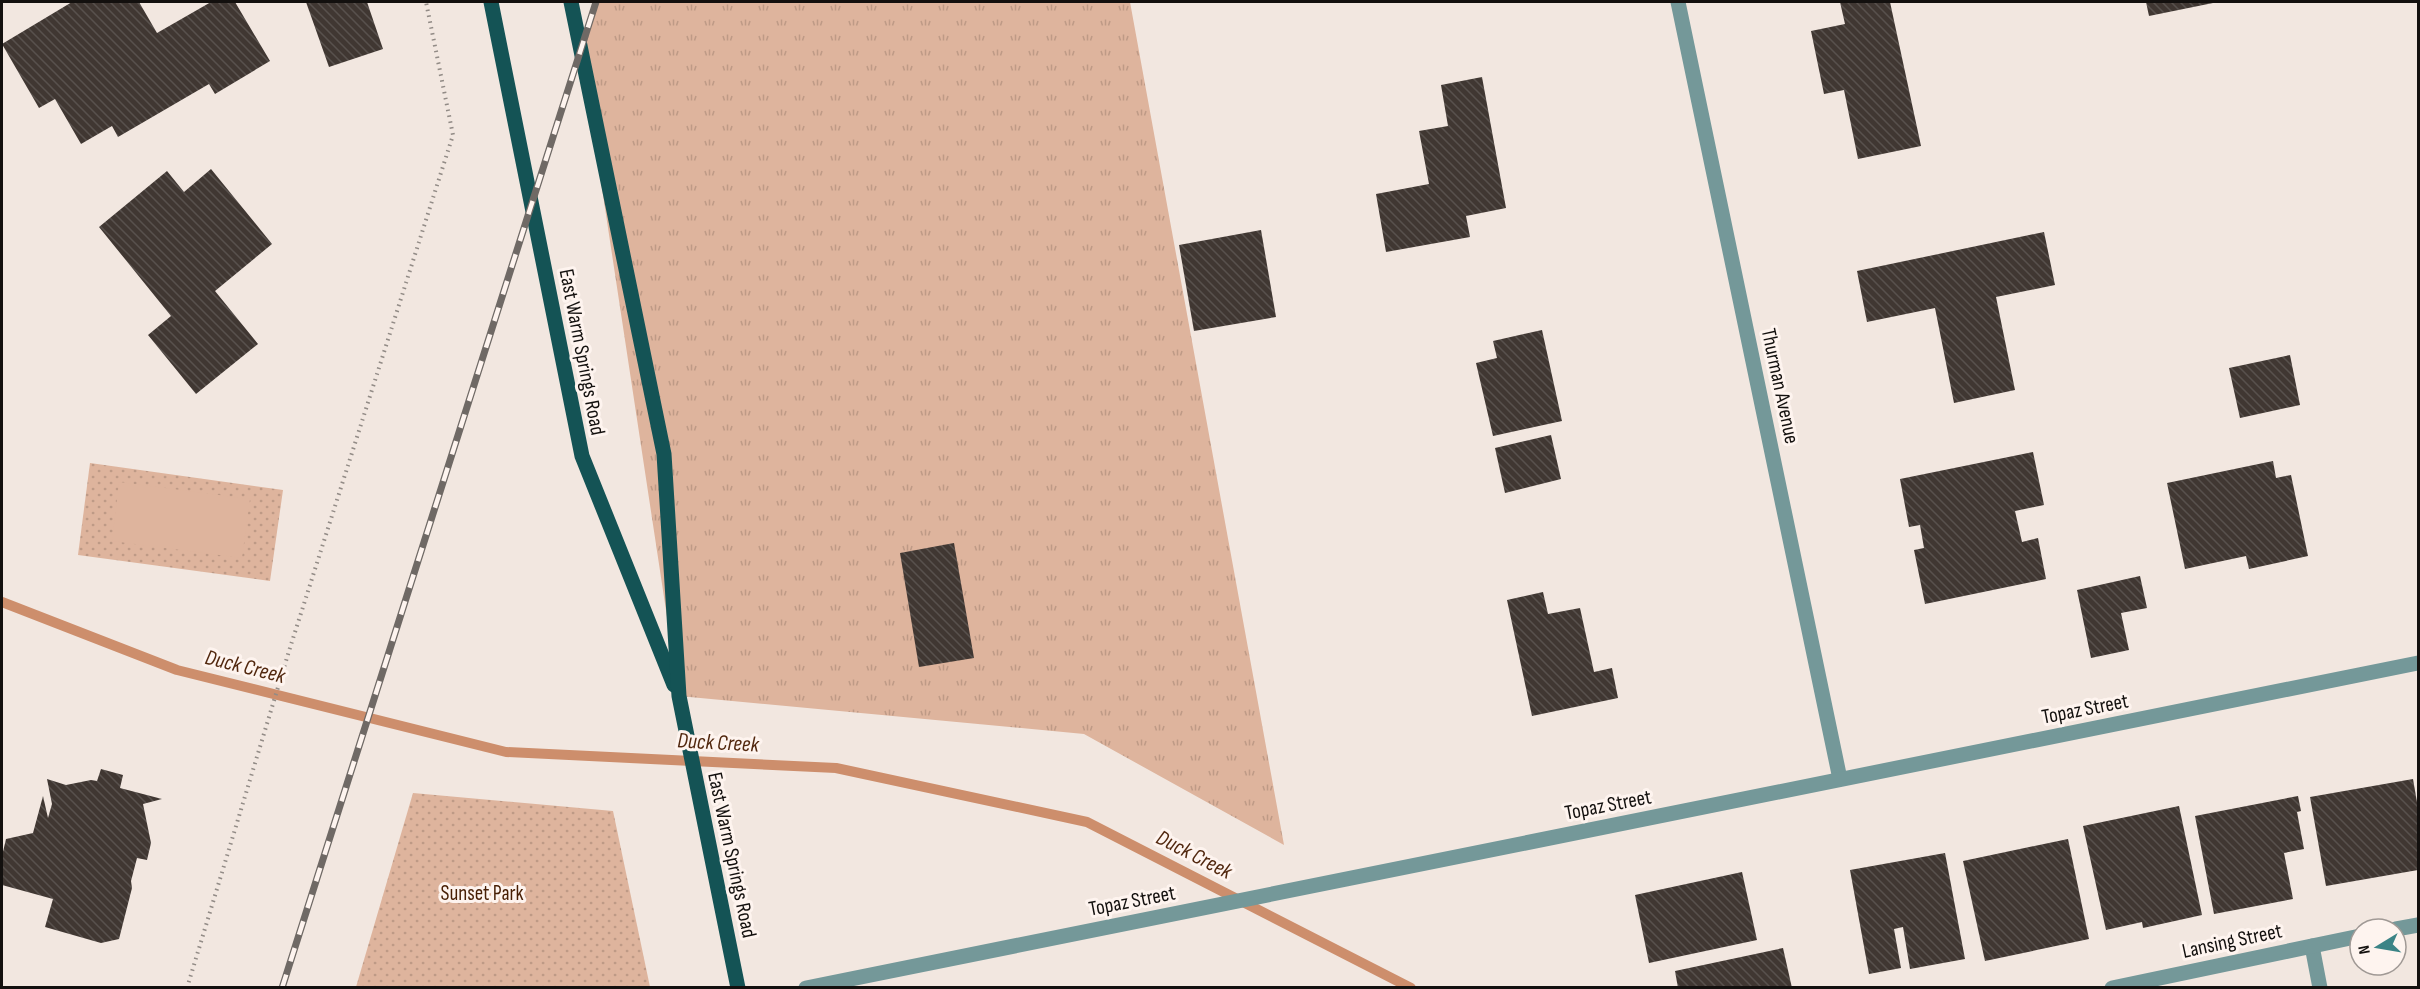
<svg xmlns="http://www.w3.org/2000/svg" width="2420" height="989" font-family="'Sofia Sans Condensed',sans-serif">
  <defs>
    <pattern id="grass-tufts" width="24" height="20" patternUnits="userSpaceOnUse" patternTransform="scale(1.5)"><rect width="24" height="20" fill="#deb49d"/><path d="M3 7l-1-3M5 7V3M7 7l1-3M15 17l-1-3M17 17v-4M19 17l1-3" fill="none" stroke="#be9a86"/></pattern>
    <pattern id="park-dots" width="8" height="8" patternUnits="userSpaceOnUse" patternTransform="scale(1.5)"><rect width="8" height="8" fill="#deb49d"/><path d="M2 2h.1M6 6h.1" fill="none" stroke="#be9a86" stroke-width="1.8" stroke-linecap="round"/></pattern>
    <pattern id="building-back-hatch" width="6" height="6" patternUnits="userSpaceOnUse" patternTransform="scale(1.5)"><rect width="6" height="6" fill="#403732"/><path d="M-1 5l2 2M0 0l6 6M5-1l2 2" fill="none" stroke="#58514d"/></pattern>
  </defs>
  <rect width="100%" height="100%" fill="#f2e7e0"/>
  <!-- grass -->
  <polygon fill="url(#grass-tufts)" points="596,2 1130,2 1284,845 1084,734 679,696 581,50"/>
  <!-- park -->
  <g fill="url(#park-dots)">
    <polygon points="90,463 283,490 270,581 78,555"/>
    <polygon points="413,793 613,811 650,987 356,987"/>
  </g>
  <!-- pitch -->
  <polygon fill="#deb49d" points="119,482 250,499 242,558 112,541"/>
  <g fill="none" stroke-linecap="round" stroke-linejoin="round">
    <!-- stream -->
    <polyline stroke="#cd8e6c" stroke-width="10" points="2,602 177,670 506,752 836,768 1087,822 1411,988"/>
  </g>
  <!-- building -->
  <g fill="url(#building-back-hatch)">
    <polygon points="72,2 139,2 157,33 211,2 235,2 270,61 215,94 209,84 118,137 112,126 81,144 55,99 39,108 2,44"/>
    <polygon points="306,2 367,2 383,49 329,67"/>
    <polygon points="1840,2 1890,2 1921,146 1858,159 1844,90 1824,94 1811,31 1845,24"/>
    <polygon points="2146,2 2213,2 2213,3 2149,16"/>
    <polygon points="1482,77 1506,208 1466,216 1470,237 1386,252 1376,194 1429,184 1419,131 1448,126 1441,85"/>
    <polygon points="211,169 272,244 215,291 258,344 196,394 148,335 171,316 99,227 167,171 184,192"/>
    <polygon points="1261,230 1276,317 1194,331 1179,245"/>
    <polygon points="2044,232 2055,285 1996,297 2015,390 1954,403 1935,308 1867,322 1857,271"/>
    <polygon points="1542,330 1562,421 1493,436 1476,363 1497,358 1493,341"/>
    <polygon points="2290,355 2300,405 2240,418 2229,368"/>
    <polygon points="1551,435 1561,479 1505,493 1495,448"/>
    <polygon points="2033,452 2044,505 2015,511 2022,542 2038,538 2046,579 1925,604 1914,550 1924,548 1920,525 1909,527 1900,479"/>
    <polygon points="2273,461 2276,478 2291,475 2308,556 2249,569 2246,556 2185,569 2167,483"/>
    <polygon points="954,543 974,658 919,667 900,553"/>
    <polygon points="2140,576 2147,608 2121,613 2129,650 2091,658 2077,590"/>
    <polygon points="1543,592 1548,614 1580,608 1594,672 1612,668 1618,698 1532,716 1507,600"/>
    <polygon points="101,769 123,775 120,788 162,799 143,804 151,843 147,860 137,858 131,881 132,888 119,939 101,943 45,927 53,899 2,885 2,856 6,839 33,833 43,796 48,818 52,804 47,779 66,785 91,780 97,781"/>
    <polygon points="2413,779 2418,808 2418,870 2326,886 2310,797"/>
    <polygon points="2298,796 2301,811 2297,812 2304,849 2284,853 2293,899 2214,914 2195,816"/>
    <polygon points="2179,806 2202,915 2143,928 2142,922 2106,930 2083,826"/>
    <polygon points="2068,839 2089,939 1985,961 1963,861"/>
    <polygon points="1945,853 1965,959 1910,969 1903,927 1894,929 1901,968 1869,974 1850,870"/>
    <polygon points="1742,872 1757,940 1649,963 1635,895"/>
    <polygon points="1783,948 1792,988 1678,988 1675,971"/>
  </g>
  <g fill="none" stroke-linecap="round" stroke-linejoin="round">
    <!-- path -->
    <polyline stroke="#928b86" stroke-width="4" stroke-dasharray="1.5 4.5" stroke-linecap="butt" points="187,988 289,651 453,135 426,2"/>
    <!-- street -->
    <g stroke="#749899" stroke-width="15">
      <polyline points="1678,2 1840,779"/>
      <polyline points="2396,929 2418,925"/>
      <polyline points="2312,946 2320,988"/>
      <polyline points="806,988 2418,663"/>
      <polyline points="2112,988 2360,936"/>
    </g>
    <!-- primary -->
    <g stroke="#145355" stroke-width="15">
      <polyline points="491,2 582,456 674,685"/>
      <polyline points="571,2 664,454 679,696 738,988"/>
    </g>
    <defs>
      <polyline id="rail" points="282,988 596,2"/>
    </defs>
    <!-- rail casing -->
    <use href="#rail" stroke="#6f6965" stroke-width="7"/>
    <!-- rail -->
    <use href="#rail" stroke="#fef4ef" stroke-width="4.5" stroke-dasharray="14" stroke-linecap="butt"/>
  </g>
  <g text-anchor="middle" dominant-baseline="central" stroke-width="6" stroke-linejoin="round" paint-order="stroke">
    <!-- street labels -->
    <g font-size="21" fill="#13100e" stroke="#fef4ef">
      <text transform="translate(582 352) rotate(79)">East Warm Springs Road</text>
      <text transform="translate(1780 386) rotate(78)">Thurman Avenue</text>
      <text transform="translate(2085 709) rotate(-11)">Topaz Street</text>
      <text transform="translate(1608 805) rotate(-11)">Topaz Street</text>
      <text transform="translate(732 855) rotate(78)">East Warm Springs Road</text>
      <text transform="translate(1132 901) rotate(-11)">Topaz Street</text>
      <text transform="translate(2232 941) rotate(-12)">Lansing Street</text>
    </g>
    <!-- park labels -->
    <g font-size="21" fill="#471e04" stroke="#fef4ef">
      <text x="482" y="893">Sunset Park</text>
    </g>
    <!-- water labels -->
    <g font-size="22" font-style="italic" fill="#52280f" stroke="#fef4ef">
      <text transform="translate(245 667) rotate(14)">Duck Creek</text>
      <text transform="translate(718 743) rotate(3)">Duck Creek</text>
      <text transform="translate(1194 855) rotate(27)">Duck Creek</text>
    </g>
  </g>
  <!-- border -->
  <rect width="2420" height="989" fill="none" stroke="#13100e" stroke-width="6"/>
  <!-- north arrow -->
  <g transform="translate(2378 947) rotate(259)"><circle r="28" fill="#fef4ef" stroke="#a09995" stroke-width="1.5"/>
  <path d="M0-4.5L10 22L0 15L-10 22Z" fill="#3c8486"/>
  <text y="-9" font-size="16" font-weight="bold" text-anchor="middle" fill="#13100e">N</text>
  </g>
</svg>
